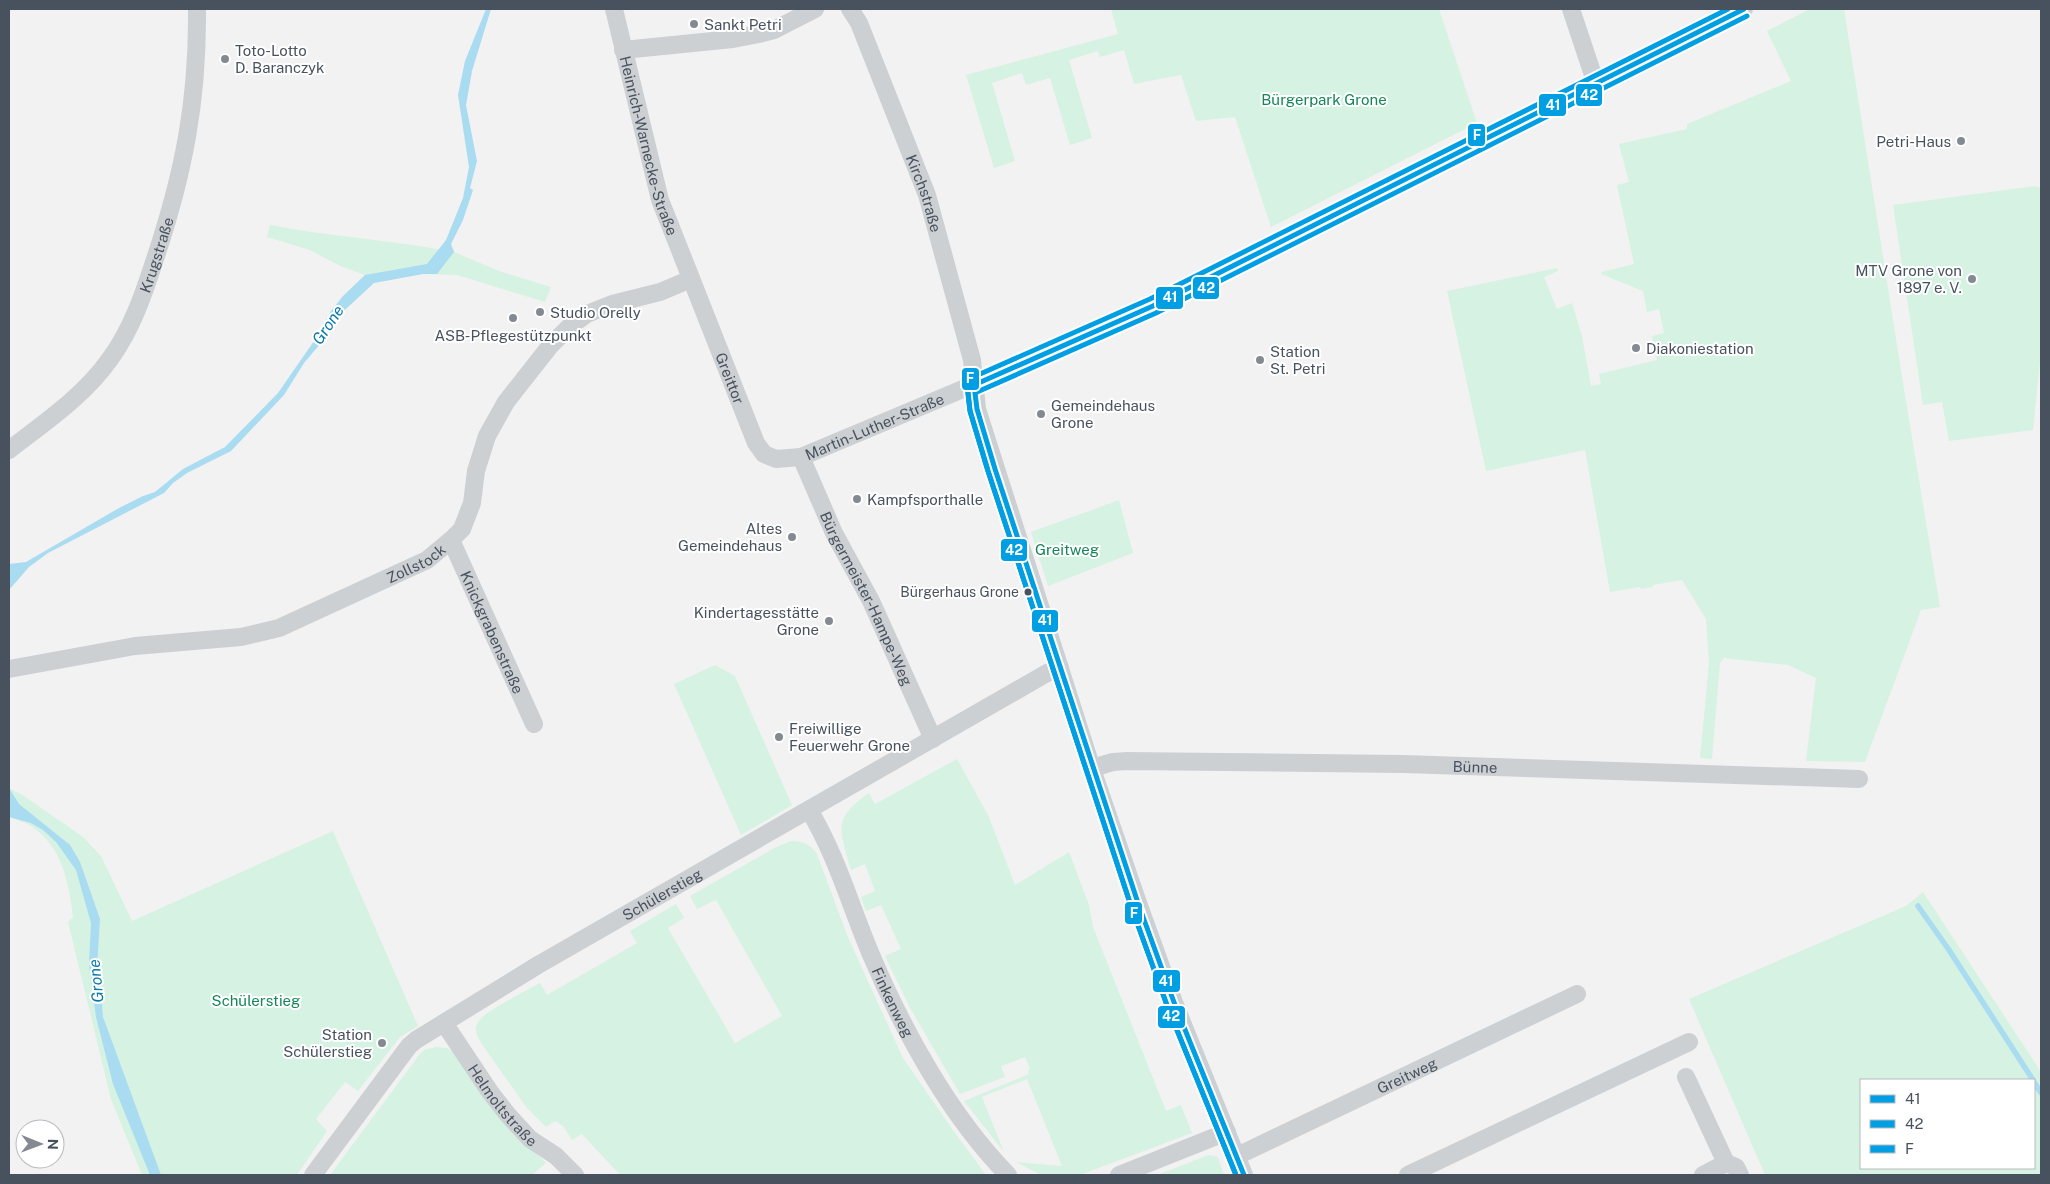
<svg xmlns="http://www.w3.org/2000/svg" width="2050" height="1184" font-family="'Public Sans',sans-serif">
  <rect width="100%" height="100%" fill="#f2f2f2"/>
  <!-- green -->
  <g fill="#d6f2e3" fill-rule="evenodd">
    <polygon points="1111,9 1439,9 1477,123 1271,227 1235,117 1196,121 1181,75 1134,84 1124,50 1100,57 1098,51 1069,60 1092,138 1070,145 1050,78 1026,85 1022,73 992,83 1015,161 994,168 966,75 1118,34"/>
    <polygon points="1810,9 1844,9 1902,377 1940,607 1921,610 1865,762 1806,761 1816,678 1788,665 1724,658 1720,663 1712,759 1700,758 1709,663 1706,619 1682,580 1653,585 1653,587 1641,589 1640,587 1610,592 1585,450 1486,471 1447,291 1557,268 1558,271 1544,277 1557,309 1572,303 1582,336 1591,386 1601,384 1599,374 1657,360 1652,336 1664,333 1659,309 1647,312 1643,291 1601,274 1602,272 1634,264 1617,185 1629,182 1619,144 1687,129 1687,124 1791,81 1767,31"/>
    <polygon points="2035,186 2041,188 2041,352 2033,430 1949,441 1942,402 1923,405 1893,205"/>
    <polygon points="270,225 304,231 413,245 454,252 499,271 551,287 545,302 457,275 423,274 375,282 365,275 340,266 310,250 267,237"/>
    <polygon points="1119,500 1133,553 1048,586 1031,532"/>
    <polygon points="715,665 735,676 792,805 741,835 674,684"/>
    <path d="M 957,759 L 989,817 L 1015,885 L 1069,852 L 1089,905 L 1093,927 L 1166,1111 L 1181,1105 L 1192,1133 L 1080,1175 L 1041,1175 L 1016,1162 L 1062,1166 L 1027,1079 L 982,1097 L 1004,1152 L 964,1101 L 1029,1074 L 1028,1070 L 1030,1069 L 1025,1057 L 1001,1066 L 1005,1077 L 960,1094 L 909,1006 L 885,956 L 901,949 L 881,905 L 866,911 L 861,897 L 875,891 L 865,864 L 851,870 C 840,830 831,819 869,793 L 875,804 Z"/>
    <path d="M 9,788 L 24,796 L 83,837 L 101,856 L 132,921 L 333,831 L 418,1026 L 400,1037 L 358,1091 L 345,1082 L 316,1119 L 327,1131 L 297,1175 L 142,1175 L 111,1099 L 68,922 L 73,917 C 69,883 62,846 31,826 C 25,822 16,820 9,817 Z"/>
    <path d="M 792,841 C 803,841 811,845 817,854 L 847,935 L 903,1058 L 950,1126 L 986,1175 L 620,1175 L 582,1134 L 572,1140 L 563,1126 L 555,1121 L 546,1127 L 527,1108 L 481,1043 C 477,1036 473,1028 479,1021 C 484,1012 529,989 540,983 L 547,995 L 637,943 L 630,931 L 676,904 L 684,918 L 668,928 L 735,1043 L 782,1016 L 716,900 L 697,909 L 690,896 L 778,846 Z"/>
    <path d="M 1923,892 L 2041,1072 L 2041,1175 L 1765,1175 L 1689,999 L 1906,906 ZM 1861,1080 L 2034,1080 L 2034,1168 L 1861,1168 Z"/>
    <polygon points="436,1047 447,1048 453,1052 508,1124 546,1163 532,1175 330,1175 419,1055 424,1050"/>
    <polygon points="1209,1155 1218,1157 1224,1175 1157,1175"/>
  </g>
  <!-- water -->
  <g fill="#a9dbf1">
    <polygon points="486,9 491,9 472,71 466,105 477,161 470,188 473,190 463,220 451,244 454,252 437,274 423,274 374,283 334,320 320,344 304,363 284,395 231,451 187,473 173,483 164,493 48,553 29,567 9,590 9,564 26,562 119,508 143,496 155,492 183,469 225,447 278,393 314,341 331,311 343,296 365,275 427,264 446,240 463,198 469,167 458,95 465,61"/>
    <polygon points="9,788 19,804 70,845 80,862 100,919 97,967 100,984 103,1017 161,1175 150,1175 113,1084 96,1017 89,964 91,923 76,870 56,842 43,830 31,823 9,817"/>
  </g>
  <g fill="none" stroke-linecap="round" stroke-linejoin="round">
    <!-- stream -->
    <g stroke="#a9dbf1" stroke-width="5.5">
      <polyline points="1918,906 1949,950 2033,1080"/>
      <polyline points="2034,1082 2041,1093"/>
    </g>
    <!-- minor -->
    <g stroke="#cdd0d3" stroke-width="18">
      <path id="s1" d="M 614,9 L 660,200 L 668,220 L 756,443 L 764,454 L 776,459 L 801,457 L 1020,365 L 1153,306 L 1744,9"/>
      <path id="s2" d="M 850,9 L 859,23 L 927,195 L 972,360 L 977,409 L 1094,775 L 1138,903 L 1175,1005 L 1244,1175"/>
      <polyline points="1571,9 1596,84"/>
      <polyline points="623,50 733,39 759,34 774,30 815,9"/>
      <path id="s3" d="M 9,450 C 44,423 84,396 110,359 C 132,329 144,293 155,259 C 184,172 198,100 197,9"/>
      <path id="s4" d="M 801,457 L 834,533 L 871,601 L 933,739"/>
      <path id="s5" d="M 451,540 L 534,724"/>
      <path id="s6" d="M 9,669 L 135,646 L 241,637 L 279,628 L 427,560 L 451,540 L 462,529 L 472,503 L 476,471 L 487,436 L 506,402 L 550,346 L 570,326 L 587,314 L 612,304 L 660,292 L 691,279"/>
      <path id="s7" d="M 1092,768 L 1113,762 L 1127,761 L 1403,764 L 1859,779"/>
      <path id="s8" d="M 809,810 C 837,856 851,908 872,957 C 904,1032 950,1116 1008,1175"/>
      <path id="s9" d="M 444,1023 L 490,1092 L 508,1115 L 530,1139 L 556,1156 L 575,1175"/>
      <polyline points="1686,1077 1726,1163 1703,1175"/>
      <path id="s10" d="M 1237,1156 L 1577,994"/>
      <polyline points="1726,1163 1736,1167 1740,1175"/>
      <path id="s11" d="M 313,1175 L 409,1046 L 416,1040 L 538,965 L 1047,673 L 1060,668"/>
      <polyline points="1119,1175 1227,1132"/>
      <polyline points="1408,1175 1689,1042"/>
    </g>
    <defs>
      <g id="bus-1">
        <polyline points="974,385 1153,306 1744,9"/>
        <polyline points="974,385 977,409 995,469 1138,903 1175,1005 1244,1175"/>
      </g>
      <g id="bus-2">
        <polyline points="967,386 970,411 988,471 1131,906 1168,1008 1236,1175"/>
        <polyline points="977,392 1156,313 1747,16"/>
      </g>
      <polyline id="bus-3" points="1236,1175 1168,1008 1131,906 988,471 970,411 967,382 971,378 1150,299 1728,9"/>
    </defs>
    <!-- bus-1 casing -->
    <use href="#bus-1" stroke="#fff" stroke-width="9"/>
    <!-- bus-2 casing -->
    <use href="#bus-2" stroke="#fff" stroke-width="9"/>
    <!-- bus-3 casing -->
    <use href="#bus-3" stroke="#fff" stroke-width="9"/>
    <!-- bus-1 -->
    <use href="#bus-1" stroke="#009ee3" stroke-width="5"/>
    <!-- bus-2 -->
    <use href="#bus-2" stroke="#009ee3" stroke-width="5"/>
    <!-- bus-3 -->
    <use href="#bus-3" stroke="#009fe3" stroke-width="5"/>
  </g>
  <!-- markers -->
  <g fill="#848a92" stroke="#fff" stroke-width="2">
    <circle cx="694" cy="24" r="5"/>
    <circle cx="225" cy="59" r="5"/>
    <circle cx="1961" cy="141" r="5"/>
    <circle cx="1972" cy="279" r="5"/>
    <circle cx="540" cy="312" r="5"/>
    <circle cx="513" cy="318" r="5"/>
    <circle cx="1636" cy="348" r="5"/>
    <circle cx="1260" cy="360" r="5"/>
    <circle cx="1041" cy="414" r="5"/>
    <circle cx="857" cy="499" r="5"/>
    <circle cx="792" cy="537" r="5"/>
    <circle cx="829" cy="621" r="5"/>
    <circle cx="779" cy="737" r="5"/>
    <circle cx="382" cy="1043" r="5"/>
  </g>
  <circle fill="#48525f" stroke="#fff" stroke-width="2" cx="1028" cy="592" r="4.5"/>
  <g text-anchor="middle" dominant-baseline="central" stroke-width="4" stroke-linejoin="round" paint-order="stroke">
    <!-- bus labels -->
    <g font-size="14" fill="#48525f" stroke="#fff" text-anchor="end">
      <text x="1019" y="592">Bürgerhaus Grone</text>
    </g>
    <!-- poi labels -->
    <g font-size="15" fill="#48525f" stroke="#fff" text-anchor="start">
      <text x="704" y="24">Sankt Petri</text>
      <text x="235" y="50">Toto-Lotto<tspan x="235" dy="17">D. Baranczyk</tspan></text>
      <text x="1951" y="141" text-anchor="end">Petri-Haus</text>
      <text x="1962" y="270" text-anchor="end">MTV Grone von<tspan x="1962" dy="17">1897 e. V.</tspan></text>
      <text x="550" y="312">Studio Orelly</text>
      <text x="513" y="335" text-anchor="middle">ASB-Pflegestützpunkt</text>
      <text x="1646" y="348">Diakoniestation</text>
      <text x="1270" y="351">Station<tspan x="1270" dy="17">St. Petri</tspan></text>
      <text x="1051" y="405">Gemeindehaus<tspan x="1051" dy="17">Grone</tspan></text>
      <text x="867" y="499">Kampfsporthalle</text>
      <text x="782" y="528" text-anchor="end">Altes<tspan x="782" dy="17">Gemeindehaus</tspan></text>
      <text x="819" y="612" text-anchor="end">Kindertagesstätte<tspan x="819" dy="17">Grone</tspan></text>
      <text x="789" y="728">Freiwillige<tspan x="789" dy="17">Feuerwehr Grone</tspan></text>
      <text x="372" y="1034" text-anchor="end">Station<tspan x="372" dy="17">Schülerstieg</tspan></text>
    </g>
    <!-- park labels -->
    <g font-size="15" fill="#148657" stroke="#fff">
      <text x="1324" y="99">Bürgerpark Grone</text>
      <text x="1067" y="549">Greitweg</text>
      <text x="256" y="1000">Schülerstieg</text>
    </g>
    <!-- street labels -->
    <g font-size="15" fill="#48525f" stroke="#fff">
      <text stroke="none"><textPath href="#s1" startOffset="141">Heinrich-Warnecke-Straße</textPath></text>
      <text stroke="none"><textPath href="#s2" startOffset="199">Kirchstraße</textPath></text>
      <text stroke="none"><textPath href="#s3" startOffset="251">Krugstraße</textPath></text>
      <text stroke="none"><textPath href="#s1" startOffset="388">Greittor</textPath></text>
      <text stroke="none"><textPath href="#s1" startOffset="589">Martin-Luther-Straße</textPath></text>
      <text stroke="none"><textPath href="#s6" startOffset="425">Zollstock</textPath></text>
      <text stroke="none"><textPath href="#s4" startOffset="156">Bürgermeister-Hampe-Weg</textPath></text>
      <text stroke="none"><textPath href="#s5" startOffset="101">Knickgrabenstraße</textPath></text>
      <text stroke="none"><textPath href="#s7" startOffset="384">Bünne</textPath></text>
      <text stroke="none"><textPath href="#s11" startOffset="456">Schülerstieg</textPath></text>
      <text stroke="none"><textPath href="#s8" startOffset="210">Finkenweg</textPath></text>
      <text stroke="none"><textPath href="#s10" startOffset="188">Greitweg</textPath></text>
      <text stroke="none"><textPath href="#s9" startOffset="101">Helmoltstraße</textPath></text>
    </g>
    <!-- water labels -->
    <g font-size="16" font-style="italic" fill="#077aac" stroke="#fff">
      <text transform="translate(328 325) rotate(-56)">Grone</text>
      <text transform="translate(96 981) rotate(-95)">Grone</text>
    </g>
  </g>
  <g stroke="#fff" stroke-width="2">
    <rect x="1575" y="83" width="28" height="24" rx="5" fill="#009ee3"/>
    <rect x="1538" y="93" width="29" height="24" rx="5" fill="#009ee3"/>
    <rect x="1467" y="123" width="19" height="24" rx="5" fill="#009fe3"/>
    <rect x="1192" y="276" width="28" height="24" rx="5" fill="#009ee3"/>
    <rect x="1155" y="286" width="29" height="24" rx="5" fill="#009ee3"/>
    <rect x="961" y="367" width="19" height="24" rx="5" fill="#009fe3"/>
    <rect x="1000" y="538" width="28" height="24" rx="5" fill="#009ee3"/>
    <rect x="1031" y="609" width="28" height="24" rx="5" fill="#009ee3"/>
    <rect x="1124" y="901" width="19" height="24" rx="5" fill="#009fe3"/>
    <rect x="1152" y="969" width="29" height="24" rx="5" fill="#009ee3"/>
    <rect x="1157" y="1005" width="29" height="24" rx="5" fill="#009ee3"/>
  </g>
  <g font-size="14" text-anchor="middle" font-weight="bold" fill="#fff">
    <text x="1589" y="100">42</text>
    <text x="1553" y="110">41</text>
    <text x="1477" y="140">F</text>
    <text x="1206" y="293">42</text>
    <text x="1170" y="302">41</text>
    <text x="970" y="383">F</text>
    <text x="1014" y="555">42</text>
    <text x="1045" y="625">41</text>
    <text x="1134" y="918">F</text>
    <text x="1166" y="986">41</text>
    <text x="1171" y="1021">42</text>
  </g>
  <!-- border -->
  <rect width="2050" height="1184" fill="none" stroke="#48525f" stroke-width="20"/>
  <!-- legend -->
  <rect x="1860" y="1079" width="175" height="90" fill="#ffffff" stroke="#b6babf"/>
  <rect x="1870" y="1095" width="25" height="8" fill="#009ee3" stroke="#b6babf"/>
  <text x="1905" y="1104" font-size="15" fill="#48525f">41</text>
  <rect x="1870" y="1120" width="25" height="8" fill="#009ee3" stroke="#b6babf"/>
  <text x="1905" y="1129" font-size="15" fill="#48525f">42</text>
  <rect x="1870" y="1145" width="25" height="8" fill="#009fe3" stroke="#b6babf"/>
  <text x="1905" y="1154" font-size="15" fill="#48525f">F</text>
  <!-- north arrow -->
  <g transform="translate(40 1144) rotate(91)"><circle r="24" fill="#ffffff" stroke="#b6babf"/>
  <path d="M0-4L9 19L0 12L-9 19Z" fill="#848a92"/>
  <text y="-8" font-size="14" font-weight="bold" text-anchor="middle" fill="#48525f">N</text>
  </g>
</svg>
